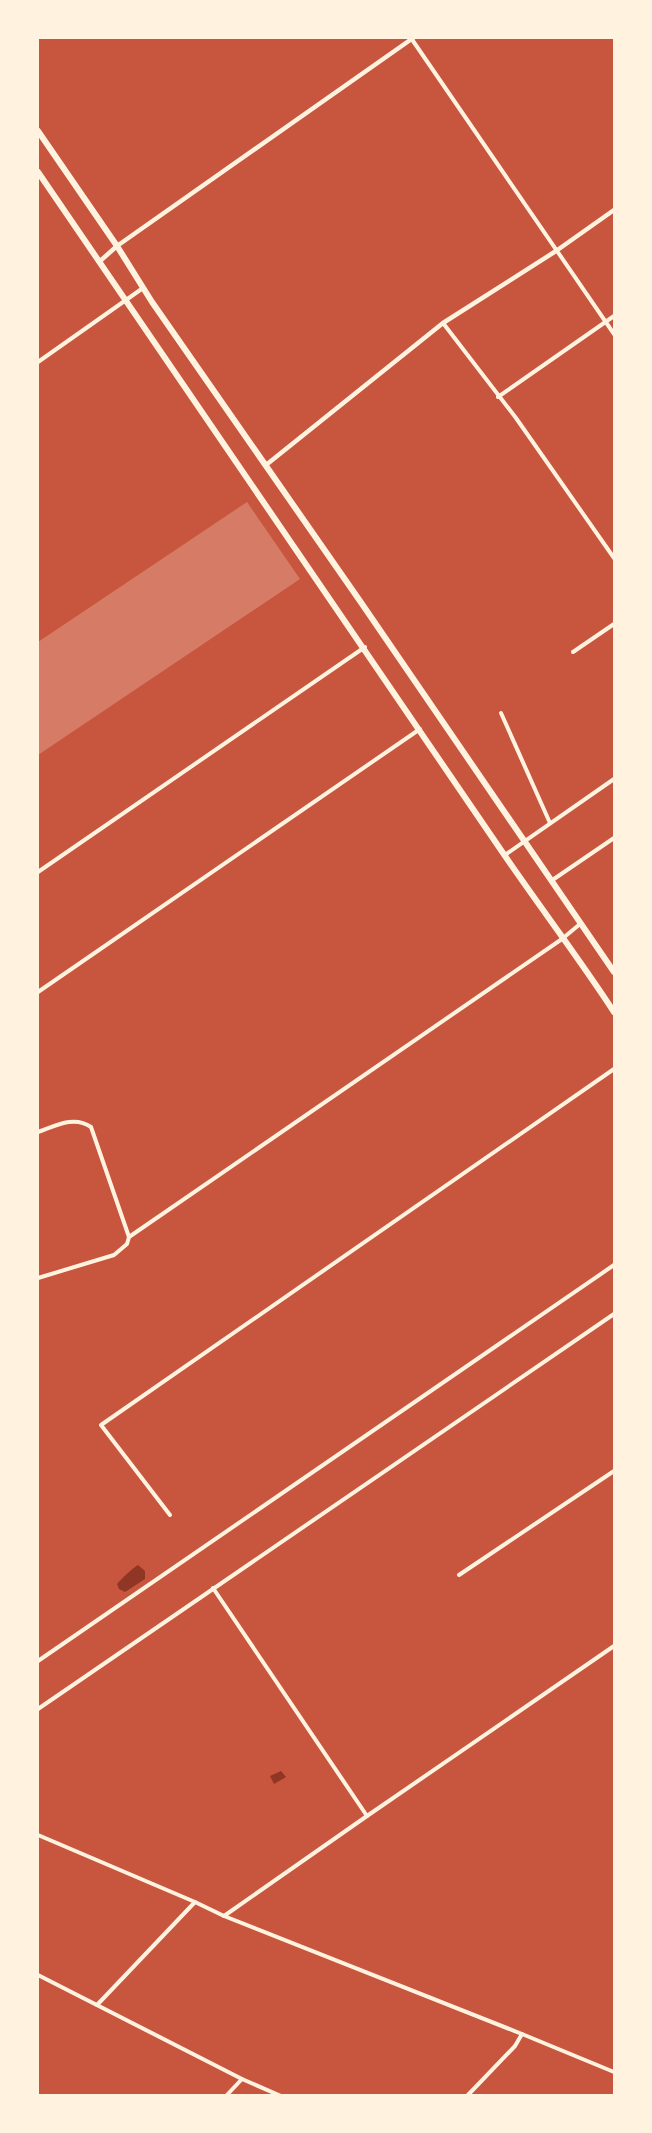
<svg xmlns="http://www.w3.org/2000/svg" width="652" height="2133" font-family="'Space Grotesk',sans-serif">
  <rect width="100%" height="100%" fill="#c8553d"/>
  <!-- water -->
  <g fill="#8f3625">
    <path d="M 138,1565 L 145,1571 L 145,1579 L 125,1592 L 119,1589 L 117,1584 C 120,1580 134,1567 138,1565 Z"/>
    <polygon points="281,1771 286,1777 274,1784 270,1776"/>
  </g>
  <!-- building -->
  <polygon fill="#d67c66" points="247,502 300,579 38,755 38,642"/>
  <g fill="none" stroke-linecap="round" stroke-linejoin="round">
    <!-- minor -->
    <g stroke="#fff3e0" stroke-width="4">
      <polyline points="411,38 614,334"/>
      <polyline points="443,323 516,418 614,558"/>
      <polyline points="38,362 143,288"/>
      <polyline points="498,397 614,316"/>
      <polyline points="573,652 614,624"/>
      <polyline points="501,713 550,823"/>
      <polyline points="505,855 614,779"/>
      <polyline points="38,872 365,647"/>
      <polyline points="551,881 614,838"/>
      <polyline points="38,992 420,729"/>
      <path d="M 38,1132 C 55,1126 74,1115 91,1127 L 129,1237"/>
      <polyline points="38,1278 114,1255 127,1244 129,1237 562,939 580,924"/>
      <polyline points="170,1515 101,1425 614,1069"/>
      <polyline points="459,1575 614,1471"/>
      <polyline points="213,1588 367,1816"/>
      <polyline points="38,1661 614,1265"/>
      <polyline points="38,1709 614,1314"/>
      <polyline points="38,1835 195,1902 224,1916 522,2034 614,2072"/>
      <polyline points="224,1916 367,1816 614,1646"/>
      <polyline points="38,1975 242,2079 281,2096"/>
      <polyline points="97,2005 195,1902"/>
      <polyline points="226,2096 242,2079"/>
      <polyline points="467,2096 515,2046 522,2034"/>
    </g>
    <!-- tertiary -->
    <g stroke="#fff3e0" stroke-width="4.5">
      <polyline points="99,262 117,246 413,38"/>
      <polyline points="266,465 443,323 556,251 614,210"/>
    </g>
    <!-- trunk -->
    <g stroke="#fff3e0" stroke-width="6">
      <polyline points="38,131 117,246 152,302 360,601 614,972"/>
      <path d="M 38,172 C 194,398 349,625 503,853 C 539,906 579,958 614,1012"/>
    </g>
  </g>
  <!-- border -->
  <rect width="652" height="2133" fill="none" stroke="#fff3e0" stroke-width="78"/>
</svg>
